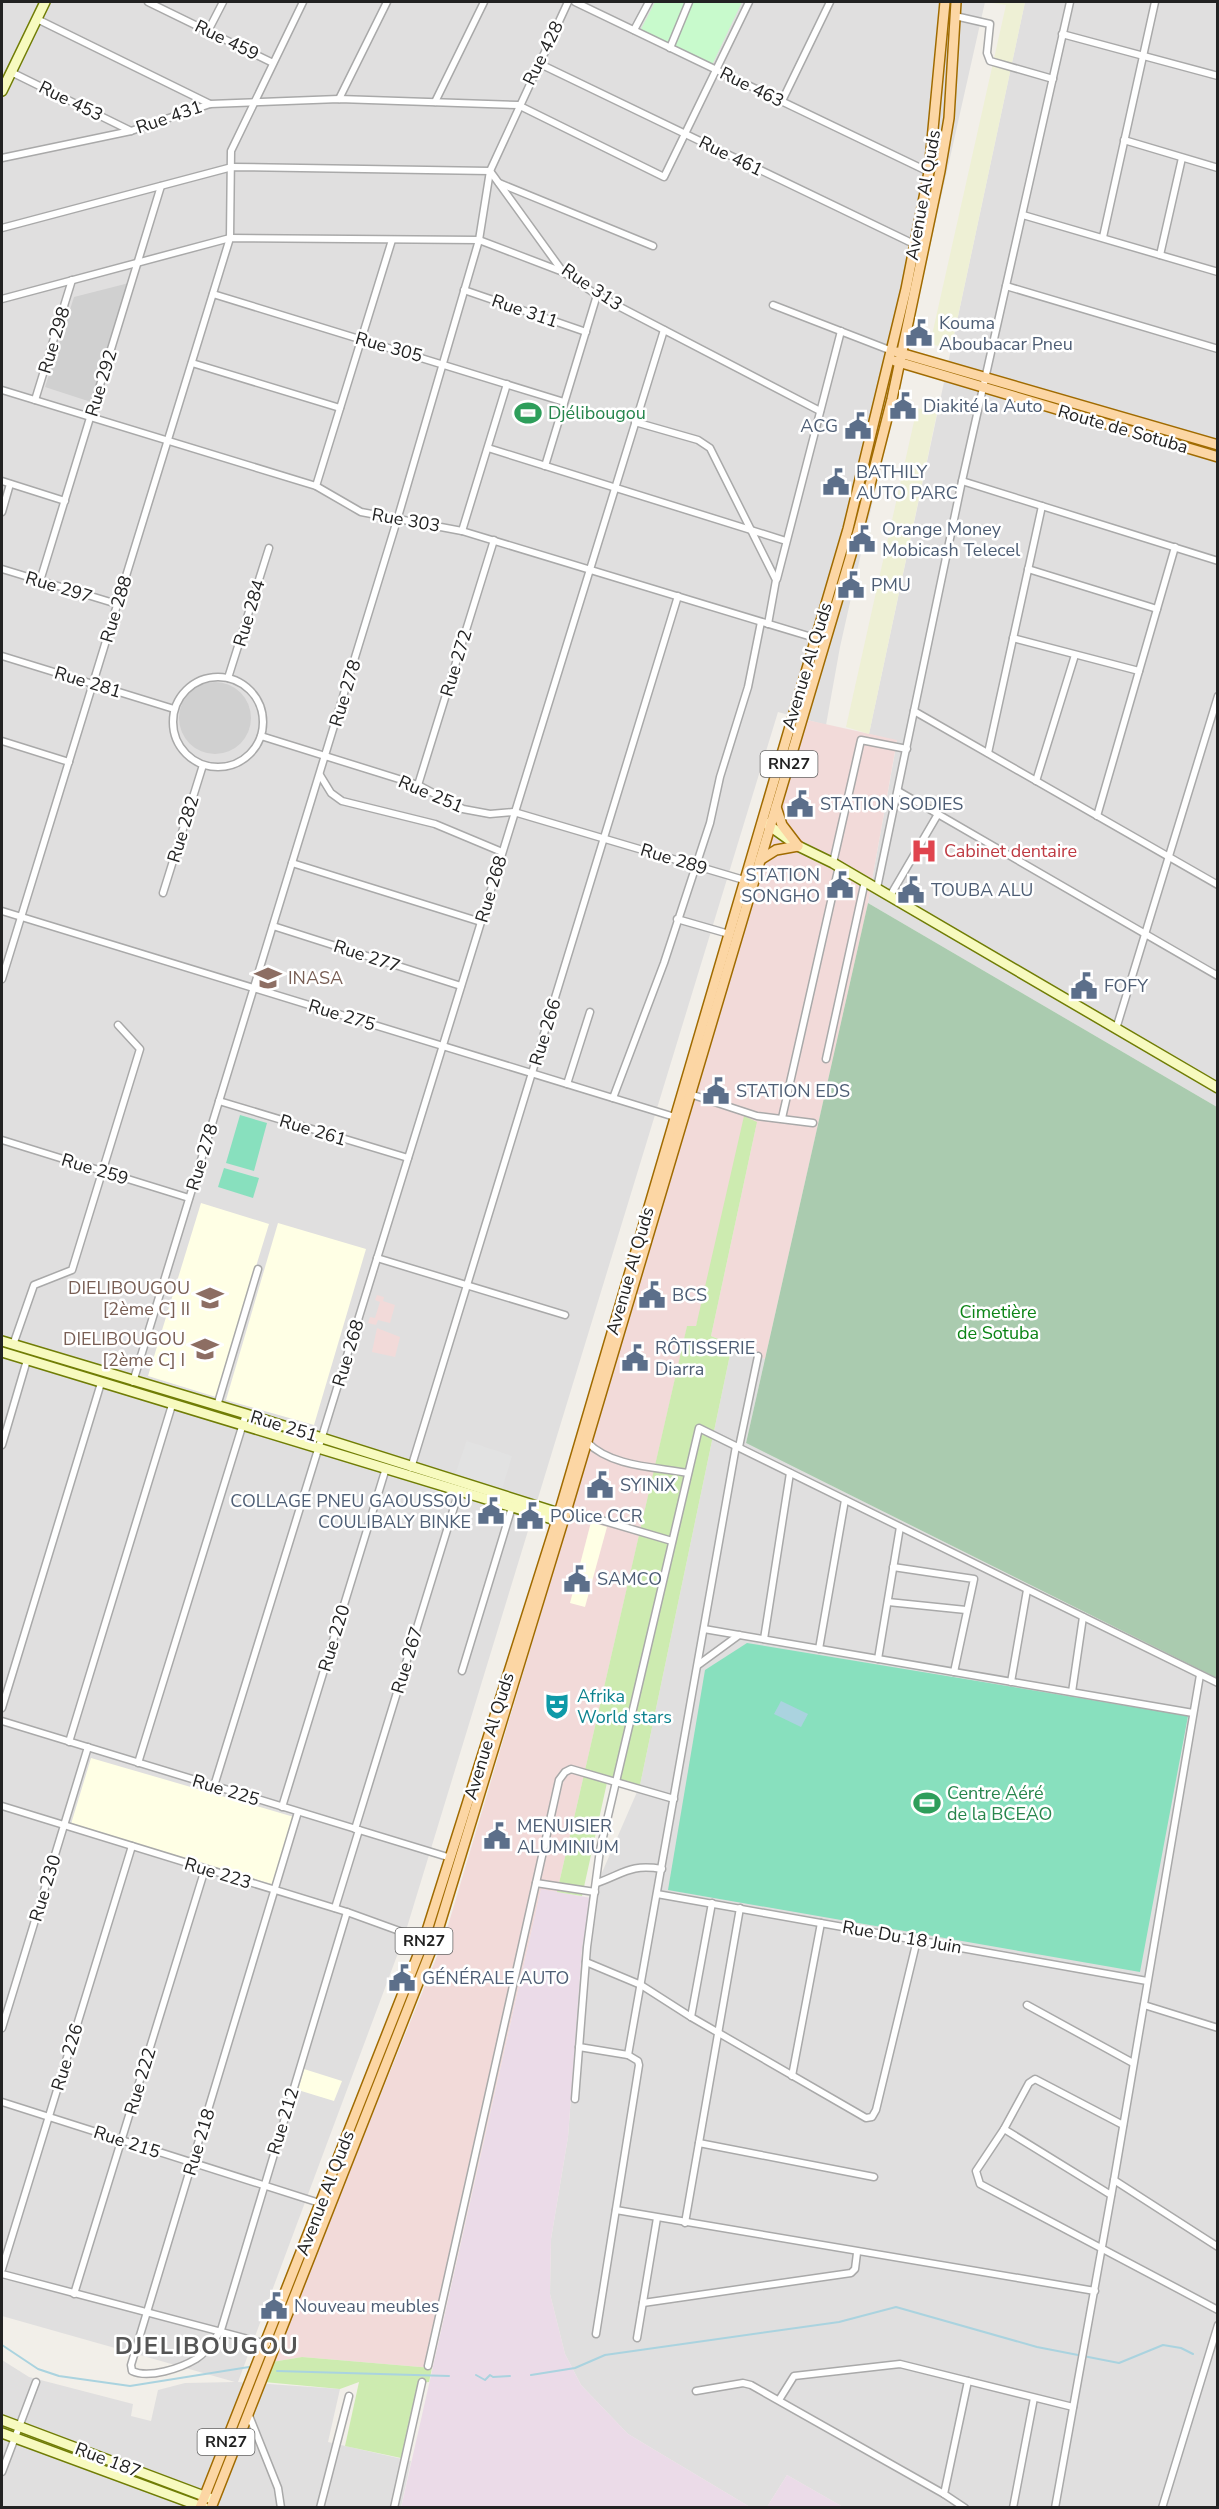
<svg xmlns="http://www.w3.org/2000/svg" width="1219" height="2509" font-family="'Nunito Sans',sans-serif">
  <rect width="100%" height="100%" fill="#f2efe9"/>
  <!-- residential -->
  <g fill="#e0dfdf">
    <polygon points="2,2 985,2 840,647 826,725 778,712 404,1937 238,2382 340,2389 328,2442 411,2461 401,2507 2,2507 2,2360 29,2377 133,2404 131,2416 151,2421 158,2390 185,2383 235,2382 2,2316"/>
    <polygon points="1025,2 1217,2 1217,1107 868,903 897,741 869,734"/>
    <polygon points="732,1345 765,1359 746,1443 1217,1678 1217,2507 843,2507 787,2475 767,2507 750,2507 628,2434 581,2385 565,2354 550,2294 551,2239 568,2137 582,1948 591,1898 640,1785"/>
  </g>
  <!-- commercial -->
  <g fill="#f2dad9">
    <polygon points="807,720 897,740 868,903 765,1359 711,1336 757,1122 696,1326 687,1327 557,1892 541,1890 432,2368 302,2357 272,2362 444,1939"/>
    <polygon points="377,1295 384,1297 383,1301 395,1305 390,1323 378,1320 376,1325 368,1323 370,1317 375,1318 380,1302 375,1300"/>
    <polygon points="377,1328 400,1337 395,1357 372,1352"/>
  </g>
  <!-- industrial -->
  <g fill="#ebdbe8">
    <polygon points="541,1889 591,1898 582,1948 568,2137 551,2239 550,2294 565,2354 581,2385 628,2434 750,2507 401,2508"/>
    <polygon points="787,2475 843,2507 767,2507"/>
  </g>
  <!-- education -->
  <g fill="#ffffe5">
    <polygon points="201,1203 269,1224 216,1397 148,1376"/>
    <polygon points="278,1223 366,1249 314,1425 226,1400"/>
    <polygon points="591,1522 607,1527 585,1607 570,1603"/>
    <polygon points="91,1758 294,1817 272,1884 71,1824"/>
    <polygon points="304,2069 342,2081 334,2101 298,2090"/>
  </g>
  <!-- religious -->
  <g fill="#d0d0d0">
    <polygon points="129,283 91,402 45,387 74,297"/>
    <circle cx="215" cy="718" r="36"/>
  </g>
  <!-- farmland -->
  <g fill="#eef0d5">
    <polygon points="985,2 1025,2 951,349 930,344 1006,5"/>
    <polygon points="917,408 937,413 869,734 846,727"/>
  </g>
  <!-- grass -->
  <g fill="#cdebb0">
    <polygon points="744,1116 757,1122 711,1336 732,1345 640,1785 608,1778 582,1896 557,1892 687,1326 696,1326"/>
    <polygon points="302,2357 432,2368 429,2382 418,2383 401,2458 345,2446 359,2382 340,2389 264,2382 272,2362"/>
  </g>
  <!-- cemetery -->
  <polygon fill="#aacbaf" points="868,903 1217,1107 1217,1678 746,1443"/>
  <!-- park -->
  <polygon fill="#c8facc" points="655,2 742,2 712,65 640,31"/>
  <!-- pitch -->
  <g fill="#88e0be">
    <polygon points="240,1115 267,1123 254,1171 226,1163"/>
    <polygon points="224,1168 259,1178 253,1198 218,1187"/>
    <polygon points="747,1643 1188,1716 1140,1972 668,1890 705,1670"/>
  </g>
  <!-- parking -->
  <polygon fill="#e2e2e2" points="468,1437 467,1441 512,1456 502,1489 455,1475"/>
  <!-- water -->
  <polygon fill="#aad3df" points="781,1701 808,1714 801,1727 774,1714"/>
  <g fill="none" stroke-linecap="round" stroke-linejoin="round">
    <!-- stream -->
    <g stroke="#aad3df" stroke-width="2">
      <polyline points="2,2345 38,2369 59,2376 130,2386 249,2367"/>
      <polyline points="277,2371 449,2376"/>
      <polyline points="476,2375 485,2380 490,2375 493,2377 510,2376"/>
      <polyline points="531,2375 575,2368 605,2355 839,2322 896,2307 1037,2347 1119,2363 1163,2345 1181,2348 1193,2354"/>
    </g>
    <defs>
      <g id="street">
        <polyline points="148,2 273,63"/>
        <polyline points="575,2 929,172"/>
        <polyline points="955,16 990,24 987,53 990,61 1053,79"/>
        <polyline points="37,19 210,104"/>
        <polyline points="634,30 649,2"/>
        <polyline points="208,31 223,2"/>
        <polyline points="1062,34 1218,76"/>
        <polyline points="670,48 689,2"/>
        <polyline points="538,63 916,245"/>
        <polyline points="11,72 131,131"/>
        <polyline points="339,99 387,2"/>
        <polyline points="782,101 830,2"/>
        <polyline points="435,102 484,2"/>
        <polyline points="1124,140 1218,168"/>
        <polyline points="2,158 131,131 210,104 339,99 518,105 664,177 749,2"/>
        <polyline points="499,183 653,246"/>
        <polyline points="1023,215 1218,272"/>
        <polyline points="2,228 232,167 490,171 563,272 597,295 820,411"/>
        <polyline points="1103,237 1155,2"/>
        <polyline points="1160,255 1182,158"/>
        <polyline points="1006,286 1218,349"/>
        <polyline points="464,290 586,332"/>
        <polyline points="213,294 564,402"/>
        <polyline points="2,299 230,238 479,240 563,272"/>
        <polyline points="773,305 892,351"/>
        <polyline points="192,363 340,408"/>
        <polyline points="2,390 316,486 361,512 462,531 815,638"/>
        <polyline points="35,400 72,280"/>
        <polyline points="635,422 698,440 710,448 776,580 768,624"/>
        <polyline points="488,448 786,541"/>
        <polyline points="545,466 597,295"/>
        <polyline points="2,481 65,501"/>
        <polyline points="962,481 1218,561"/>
        <polyline points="316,486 392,240"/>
        <polyline points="2,512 10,484"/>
        <polyline points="462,531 507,384"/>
        <polyline points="2,569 117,604"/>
        <polyline points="1028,569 1157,609"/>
        <polyline points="777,579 841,331"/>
        <polyline points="40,581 161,186"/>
        <polyline points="1013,638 1139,671"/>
        <polyline points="2,656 174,709"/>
        <circle cx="218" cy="722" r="45"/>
        <polyline points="228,678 269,548"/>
        <polyline points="914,711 1218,885"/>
        <polyline points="261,736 418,785 463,809 490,814 514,812 744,880"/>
        <polyline points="2,741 69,762"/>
        <polyline points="988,753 1042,506"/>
        <polyline points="320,775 331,793 342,801 435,824 502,852"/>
        <polyline points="1036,781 1075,655"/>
        <polyline points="418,785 494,540"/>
        <polyline points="898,791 1218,976"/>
        <polyline points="1097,816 1175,547"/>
        <polyline points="292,863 481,922"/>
        <polyline points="833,863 861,740 907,749"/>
        <polyline points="877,888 962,481 1070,2"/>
        <polyline points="163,893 203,765"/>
        <polyline points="890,896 938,814"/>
        <polyline points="2,911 678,1118"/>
        <polyline points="677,919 729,934"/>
        <polyline points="273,926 461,986"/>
        <polyline points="2,979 230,238 231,151 303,2"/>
        <polyline points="1116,1029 1218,696"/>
        <polyline points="826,1059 865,881"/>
        <polyline points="567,1084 590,1012"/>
        <polyline points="690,1094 757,1116 813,1123"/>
        <polyline points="613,1098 664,963 710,823 720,777 748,687 761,622"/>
        <polyline points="219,1101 408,1158"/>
        <polyline points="782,1118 839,866"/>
        <polyline points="2,1140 189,1198"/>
        <polyline points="377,1258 565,1315"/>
        <polyline points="13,1345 34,1285 72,1270 140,1049 118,1025"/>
        <polyline points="133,1382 398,517 479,240 490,171 568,2"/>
        <polyline points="217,1406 258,1269"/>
        <path d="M 587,1442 C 611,1467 656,1467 688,1473"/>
        <polyline points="2,1445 27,1360"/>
        <polyline points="739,1447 758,1356"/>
        <polyline points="411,1468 678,596"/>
        <polyline points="567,1510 672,1541"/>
        <polyline points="893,1567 974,1579 954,1672"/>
        <polyline points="888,1602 966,1610"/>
        <polyline points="704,1629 1193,1713"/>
        <polyline points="764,1639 790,1473"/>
        <polyline points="819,1649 845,1500"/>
        <polyline points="878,1659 900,1527"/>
        <polyline points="698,1665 739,1635"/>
        <polyline points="462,1671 512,1507"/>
        <polyline points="1011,1682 1027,1590"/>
        <polyline points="1072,1692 1083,1617"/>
        <polyline points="2,1708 101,1383"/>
        <polyline points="2,1721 451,1858"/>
        <polyline points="69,1742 172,1405"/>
        <polyline points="138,1763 246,1414"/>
        <polyline points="214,1786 664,330"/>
        <polyline points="2,1806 347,1912 427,1941"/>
        <polyline points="282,1807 386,1468"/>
        <path d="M 298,1812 L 131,2365 L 132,2371 C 149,2379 181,2368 196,2359 C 207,2352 214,2340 221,2330 L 347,1912"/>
        <polyline points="355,1829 459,1491"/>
        <polyline points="536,1883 595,1892"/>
        <path d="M 597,1883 C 625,1873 630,1864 662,1869"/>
        <polyline points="657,1894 1147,1981"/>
        <polyline points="335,1908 359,1830"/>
        <polyline points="586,1962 641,1985 691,2017 866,2118 872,2117 876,2110 917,1940"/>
        <polyline points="1027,2005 1133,2063"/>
        <polyline points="1144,2005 1218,2028"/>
        <polyline points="691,2017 712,1903"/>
        <polyline points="2,2028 88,1747"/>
        <polyline points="579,2047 628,2055 638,2061 639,2065 596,2334"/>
        <polyline points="628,2055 736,1446"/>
        <polyline points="792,2076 821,1923"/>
        <polyline points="575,2099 587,1947 600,1850 699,1428 1218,1683"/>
        <polyline points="2,2102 329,2206"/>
        <polyline points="1123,2125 1035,2079 1029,2083 1004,2129 976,2171 980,2184 1218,2310"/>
        <polyline points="1004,2129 1111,2195"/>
        <polyline points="699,2143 874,2177"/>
        <polyline points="1114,2180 1218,2247"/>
        <polyline points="616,2210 1095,2291"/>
        <polyline points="685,2223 740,1908"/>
        <polyline points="2,2269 132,1846"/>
        <polyline points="2,2274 267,2344"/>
        <polyline points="74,2294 205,1869"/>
        <polyline points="643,2303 851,2273 855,2269 857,2253"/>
        <polyline points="637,2338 657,2218"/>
        <polyline points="428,2366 559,1780 565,1772 571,1769 674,1799"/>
        <polyline points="696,2391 743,2383 751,2385 944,2494"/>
        <polyline points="779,2400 794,2376 900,2364 1073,2407"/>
        <polyline points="248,2413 278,2488 281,2508"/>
        <polyline points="2,2472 36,2382"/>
        <polyline points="320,2508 349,2396"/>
        <polyline points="394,2508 422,2382"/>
        <polyline points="965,2508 944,2494 968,2381"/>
        <polyline points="1013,2508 1034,2398"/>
        <polyline points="1055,2508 1114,2180 1200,1675"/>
        <polyline points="1162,2508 1218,2325"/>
      </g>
      <g id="secondary">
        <polyline points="2,91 45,2"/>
        <polyline points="764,822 798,846 833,863 1218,1088"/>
        <polyline points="2,1341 246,1414 565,1515"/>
        <polyline points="2,1352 562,1522"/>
        <polyline points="2,2420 212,2499"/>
        <polyline points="2,2433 205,2508"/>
      </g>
      <g id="primary">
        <polyline points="897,352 1218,445"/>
        <polyline points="895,361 1218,457"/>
        <polyline points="776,807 782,825 798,846"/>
        <polyline points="760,860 776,850 798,846"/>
        <polyline points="200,2508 424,1940 557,1520 848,529 906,289 929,172 945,2"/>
        <polyline points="211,2508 435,1940 565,1515 776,807 859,528 892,399 940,171 949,118 956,2"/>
      </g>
    </defs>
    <!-- street casing -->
    <use href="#street" stroke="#a9a9a9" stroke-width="9"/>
    <!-- secondary casing -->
    <use href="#secondary" stroke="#707d05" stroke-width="12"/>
    <!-- primary casing -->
    <use href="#primary" stroke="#a06b00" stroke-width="12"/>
    <!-- street -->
    <use href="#street" stroke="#fff" stroke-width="6"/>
    <!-- secondary -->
    <use href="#secondary" stroke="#f7fabf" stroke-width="9"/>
    <!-- primary -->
    <use href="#primary" stroke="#fcd6a4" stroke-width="9"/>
  </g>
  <!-- icons -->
  <defs>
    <symbol id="civic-bare" viewBox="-9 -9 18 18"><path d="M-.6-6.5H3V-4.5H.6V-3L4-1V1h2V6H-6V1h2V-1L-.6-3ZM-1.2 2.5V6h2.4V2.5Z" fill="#5c6f8a" stroke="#fff" stroke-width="2.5" paint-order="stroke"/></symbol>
    <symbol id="stadium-bare" viewBox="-9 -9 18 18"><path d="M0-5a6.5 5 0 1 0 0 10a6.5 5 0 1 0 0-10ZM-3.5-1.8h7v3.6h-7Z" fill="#2e9e5b" stroke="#fff" stroke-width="2.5" paint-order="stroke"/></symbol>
    <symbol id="hospital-bare" viewBox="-9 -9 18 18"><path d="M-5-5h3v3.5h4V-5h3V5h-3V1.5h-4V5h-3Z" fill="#e0444e" stroke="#fff" stroke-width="2.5" paint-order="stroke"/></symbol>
    <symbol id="school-bare" viewBox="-9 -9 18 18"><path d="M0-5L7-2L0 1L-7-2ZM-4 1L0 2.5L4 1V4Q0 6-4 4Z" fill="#8d6e63" stroke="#fff" stroke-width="2.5" paint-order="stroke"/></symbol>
    <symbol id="theatre-bare" viewBox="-9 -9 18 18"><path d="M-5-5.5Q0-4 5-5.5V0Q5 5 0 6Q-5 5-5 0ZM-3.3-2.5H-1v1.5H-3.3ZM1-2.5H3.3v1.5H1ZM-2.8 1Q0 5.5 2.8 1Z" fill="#0f9aa8" stroke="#fff" stroke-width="2.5" paint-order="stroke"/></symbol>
  </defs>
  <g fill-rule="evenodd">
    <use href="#civic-bare" x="900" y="314" width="38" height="38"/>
    <use href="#civic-bare" x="884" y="387" width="38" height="38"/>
    <use href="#stadium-bare" x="509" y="394" width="38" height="38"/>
    <use href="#civic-bare" x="839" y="407" width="38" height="38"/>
    <use href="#civic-bare" x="817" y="463" width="38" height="38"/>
    <use href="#civic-bare" x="843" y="520" width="38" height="38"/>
    <use href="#civic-bare" x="832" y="566" width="38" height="38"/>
    <use href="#civic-bare" x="781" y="785" width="38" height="38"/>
    <use href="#hospital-bare" x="905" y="832" width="38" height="38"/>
    <use href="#civic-bare" x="821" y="866" width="38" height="38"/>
    <use href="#civic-bare" x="892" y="871" width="38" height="38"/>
    <use href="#school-bare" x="249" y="959" width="38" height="38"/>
    <use href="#civic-bare" x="1065" y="967" width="38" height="38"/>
    <use href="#civic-bare" x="697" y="1072" width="38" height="38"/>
    <use href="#civic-bare" x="633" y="1276" width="38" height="38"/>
    <use href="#school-bare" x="191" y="1279" width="38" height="38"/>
    <use href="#school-bare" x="186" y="1330" width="38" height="38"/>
    <use href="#civic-bare" x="616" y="1339" width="38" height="38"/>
    <use href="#civic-bare" x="581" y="1466" width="38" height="38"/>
    <use href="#civic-bare" x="472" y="1492" width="38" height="38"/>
    <use href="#civic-bare" x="511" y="1497" width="38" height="38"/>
    <use href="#civic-bare" x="558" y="1560" width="38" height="38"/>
    <use href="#theatre-bare" x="538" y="1687" width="38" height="38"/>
    <use href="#stadium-bare" x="908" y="1784" width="38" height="38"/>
    <use href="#civic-bare" x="478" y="1817" width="38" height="38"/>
    <use href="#civic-bare" x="383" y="1959" width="38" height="38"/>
    <use href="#civic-bare" x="255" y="2287" width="38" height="38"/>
  </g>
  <g text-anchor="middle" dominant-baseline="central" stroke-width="5" stroke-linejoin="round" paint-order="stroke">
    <!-- shield labels -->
    <g fill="#fff" stroke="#646464" stroke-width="1.5">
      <rect x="760.5" y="751" width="57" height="26" rx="4.5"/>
      <rect x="395.5" y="1928" width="57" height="26" rx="4.5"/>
      <rect x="197.5" y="2429" width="57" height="26" rx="4.5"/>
    </g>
    <g font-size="16" font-weight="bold" fill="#222">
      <text x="789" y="764">RN27</text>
      <text x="424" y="1941">RN27</text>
      <text x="226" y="2442">RN27</text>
    </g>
    <!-- street labels -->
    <g font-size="18" fill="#222" stroke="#fff">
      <text transform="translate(227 40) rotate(26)">Rue 459</text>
      <text transform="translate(543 53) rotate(-64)">Rue 428</text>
      <text transform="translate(752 87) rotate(26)">Rue 463</text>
      <text transform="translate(71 101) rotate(26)">Rue 453</text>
      <text transform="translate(169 117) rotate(-19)">Rue 431</text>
      <text transform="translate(731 156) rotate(26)">Rue 461</text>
      <text transform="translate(923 195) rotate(-80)">Avenue Al Quds</text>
      <text transform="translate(592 287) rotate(34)">Rue 313</text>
      <text transform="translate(525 311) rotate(19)">Rue 311</text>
      <text transform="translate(54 340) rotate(-73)">Rue 298</text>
      <text transform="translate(389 347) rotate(16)">Rue 305</text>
      <text transform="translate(101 383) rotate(-73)">Rue 292</text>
      <text transform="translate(1123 429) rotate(16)">Route de Sotuba</text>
      <text transform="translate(406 520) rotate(10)">Rue 303</text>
      <text transform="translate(59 587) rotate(17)">Rue 297</text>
      <text transform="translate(116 609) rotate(-73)">Rue 288</text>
      <text transform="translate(249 613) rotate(-73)">Rue 284</text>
      <text transform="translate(456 663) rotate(-73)">Rue 272</text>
      <text transform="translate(807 666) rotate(-73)">Avenue Al Quds</text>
      <text transform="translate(88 682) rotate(17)">Rue 281</text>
      <text transform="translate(345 693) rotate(-73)">Rue 278</text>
      <text transform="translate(431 794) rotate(23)">Rue 251</text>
      <text transform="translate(183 829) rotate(-73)">Rue 282</text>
      <text transform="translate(674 859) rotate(17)">Rue 289</text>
      <text transform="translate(491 889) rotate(-73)">Rue 268</text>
      <text transform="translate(367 956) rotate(18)">Rue 277</text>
      <text transform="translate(342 1015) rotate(17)">Rue 275</text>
      <text transform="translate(545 1032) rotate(-73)">Rue 266</text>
      <text transform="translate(313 1130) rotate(17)">Rue 261</text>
      <text transform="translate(202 1157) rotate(-73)">Rue 278</text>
      <text transform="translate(95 1169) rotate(17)">Rue 259</text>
      <text transform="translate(630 1271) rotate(-74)">Avenue Al Quds</text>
      <text transform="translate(348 1353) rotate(-73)">Rue 268</text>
      <text transform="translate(284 1426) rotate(17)">Rue 251</text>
      <text transform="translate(334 1638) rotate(-73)">Rue 220</text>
      <text transform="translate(407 1660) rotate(-73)">Rue 267</text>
      <text transform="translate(489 1736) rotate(-73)">Avenue Al Quds</text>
      <text transform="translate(226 1790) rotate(17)">Rue 225</text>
      <text transform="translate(218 1873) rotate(17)">Rue 223</text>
      <text transform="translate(45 1888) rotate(-73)">Rue 230</text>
      <text transform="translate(902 1937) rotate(10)">Rue Du 18 Juin</text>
      <text transform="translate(67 2057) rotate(-73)">Rue 226</text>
      <text transform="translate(140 2081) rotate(-73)">Rue 222</text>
      <text transform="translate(283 2121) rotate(-73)">Rue 212</text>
      <text transform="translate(127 2142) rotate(18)">Rue 215</text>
      <text transform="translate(199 2142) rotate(-73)">Rue 218</text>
      <text transform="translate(325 2193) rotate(-69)">Avenue Al Quds</text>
      <text transform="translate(108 2460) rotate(21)">Rue 187</text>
    </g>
    <!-- service labels -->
    <g font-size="18" fill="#4e5e75" stroke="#fff" text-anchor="start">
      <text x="939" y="323">Kouma<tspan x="939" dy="21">Aboubacar Pneu</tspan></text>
      <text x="923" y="406">Diakité la Auto</text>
      <text x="838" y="426" text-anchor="end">ACG</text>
      <text x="856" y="472">BATHILY<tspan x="856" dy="21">AUTO PARC</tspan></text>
      <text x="882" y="529">Orange Money<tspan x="882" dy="21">Mobicash Telecel</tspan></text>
      <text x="871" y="585">PMU</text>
      <text x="820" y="804">STATION SODIES</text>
      <text x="820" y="875" text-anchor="end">STATION<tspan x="820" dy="21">SONGHO</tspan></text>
      <text x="931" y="890">TOUBA ALU</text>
      <text x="1104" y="986">FOFY</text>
      <text x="736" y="1091">STATION EDS</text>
      <text x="672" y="1295">BCS</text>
      <text x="655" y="1348">RÔTISSERIE<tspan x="655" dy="21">Diarra</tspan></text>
      <text x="620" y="1485">SYINIX</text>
      <text x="471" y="1501" text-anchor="end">COLLAGE PNEU GAOUSSOU<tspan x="471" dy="21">COULIBALY BINKE</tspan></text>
      <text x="550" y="1516">POlice CCR</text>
      <text x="597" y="1579">SAMCO</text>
      <text x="517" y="1826">MENUISIER<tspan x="517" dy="21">ALUMINIUM</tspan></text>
      <text x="422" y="1978">GÉNÉRALE AUTO</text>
      <text x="294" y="2306">Nouveau meubles</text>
    </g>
    <!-- leisure labels -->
    <g font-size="18" fill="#27864d" stroke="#fff" text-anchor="start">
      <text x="548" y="413">Djélibougou</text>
      <text x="947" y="1793">Centre Aéré<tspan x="947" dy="21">de la BCEAO</tspan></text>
    </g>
    <!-- health labels -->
    <g font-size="18" fill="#be3a42" stroke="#fff" text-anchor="start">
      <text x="944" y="851">Cabinet dentaire</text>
    </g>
    <!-- education labels -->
    <g font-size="18" fill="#785e54" stroke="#fff" text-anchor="end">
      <text x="288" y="978" text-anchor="start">INASA</text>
      <text x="190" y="1288">DIELIBOUGOU<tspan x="190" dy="21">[2ème C] II</tspan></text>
      <text x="185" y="1339">DIELIBOUGOU<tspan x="185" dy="21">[2ème C] I</tspan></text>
    </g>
    <!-- park labels -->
    <g font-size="18" fill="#0c8416" stroke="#fff">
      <text x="998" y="1312">Cimetière<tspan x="998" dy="21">de Sotuba</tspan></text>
    </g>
    <!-- culture labels -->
    <g font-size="18" fill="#0d838f" stroke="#fff" text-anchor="start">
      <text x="577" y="1696">Afrika<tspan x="577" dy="21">World stars</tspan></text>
    </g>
    <!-- district labels -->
    <g font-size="24" font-weight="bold" letter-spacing="1.5" fill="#555" stroke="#fff">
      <text x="207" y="2346">DJELIBOUGOU</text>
    </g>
  </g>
  <!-- border -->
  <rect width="1219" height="2509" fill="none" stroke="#222222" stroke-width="6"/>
</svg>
